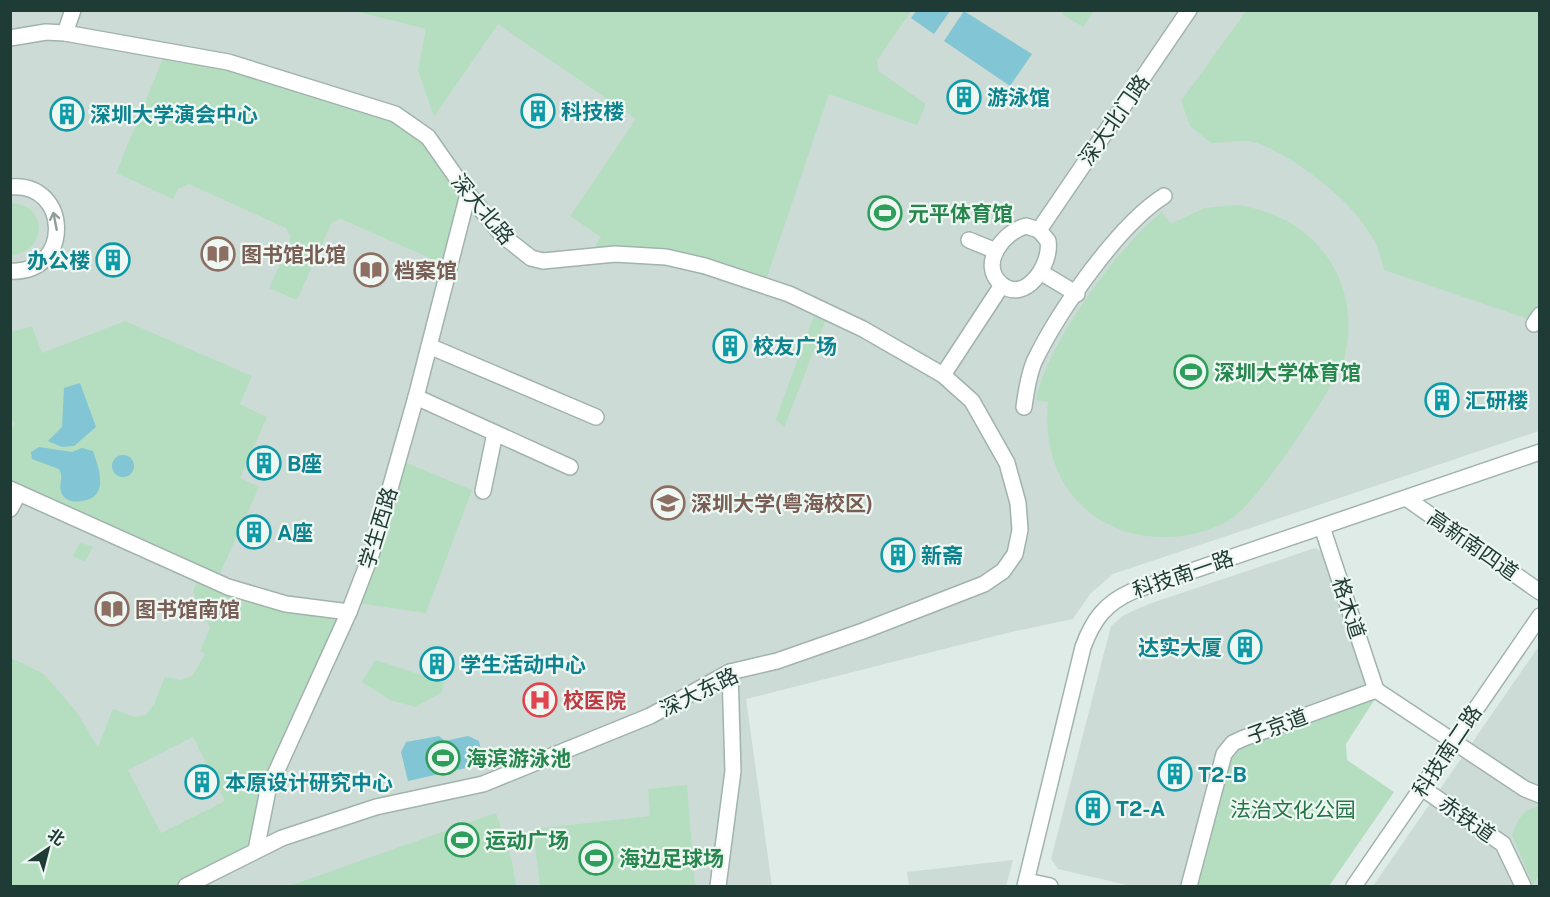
<svg xmlns="http://www.w3.org/2000/svg" width="1550" height="897" font-family="'Public Sans','Noto Sans SC',sans-serif">
  <rect width="100%" height="100%" fill="#deebe6"/>
  <!-- built -->
  <g fill="#ccdbd5">
    <polygon points="10,11 1539,11 1539,431 1113,574 1090,594 1073,619 1011,632 746,699 772,886 11,886"/>
    <polygon points="1315,548 1321,551 1372,696 1234,752 1197,886 1131,886 1058,869 1051,859 1111,626 1124,615 1149,604"/>
    <polygon points="1539,646 1539,886 1373,886"/>
    <polygon points="1013,860 1006,886 909,886 907,872"/>
  </g>
  <!-- green -->
  <g fill="#b5dec1" fill-rule="evenodd">
    <polygon points="354,11 911,11 877,61 878,71 926,104 917,125 829,94 764,286 705,266 589,256 601,237 570,216 636,119 498,24 434,117 418,70 426,29"/>
    <polygon points="1064,11 1064,10 1094,11 1083,27 1062,14"/>
    <path d="M 1246,11 L 1539,11 L 1539,308 L 1531,320 L 1384,270 C 1381,258 1378,246 1371,235 C 1352,201 1290,152 1253,142 C 1241,139 1223,143 1211,143 L 1190,126 L 1181,101 Z"/>
    <polygon points="166,51 411,123 468,194 448,266 341,219 332,222 297,300 269,288 290,242 290,235 286,228 189,184 178,189 173,199 116,173"/>
    <path d="M 11,203 C 47,204 49,250 12,255 Z"/>
    <path d="M 1238,205 C 1318,217 1365,284 1343,364 C 1326,397 1259,501 1231,519 C 1213,530 1191,536 1170,537 C 1090,540 1040,479 1048,402 L 1036,400 C 1045,347 1119,245 1162,212 L 1171,224 L 1204,208 Z"/>
    <polygon points="814,315 826,319 784,428 776,419"/>
    <path d="M 125,321 L 252,376 L 240,404 L 267,417 L 240,478 L 259,487 L 216,582 L 349,612 L 282,758 L 256,850 L 186,886 L 11,886 L 11,658 L 44,674 L 78,714 L 98,747 L 113,709 L 134,717 L 146,715 L 154,704 L 165,677 L 181,680 L 192,676 L 205,654 L 200,651 L 210,628 L 193,592 L 199,575 L 19,493 L 11,509 L 10,432 L 15,423 L 10,420 L 12,332 L 32,326 L 42,353 ZM 193,737 L 225,801 L 161,833 L 128,770 Z"/>
    <polygon points="402,461 472,490 426,613 357,603"/>
    <polygon points="80,542 93,547 85,562 73,556"/>
    <polygon points="375,660 444,682 442,692 416,707 390,700 362,682"/>
    <polygon points="1372,696 1375,699 1346,744 1347,760 1394,792 1329,886 1197,886 1231,759 1237,747"/>
    <polygon points="687,785 695,886 540,886 533,829 650,816 648,789"/>
    <path d="M 1539,806 L 1539,874 L 1533,885 L 1512,835 C 1517,821 1523,808 1539,806 Z"/>
    <polygon points="496,813 512,861 516,886 289,886"/>
  </g>
  <!-- water -->
  <g fill="#82c5d4">
    <polygon points="916,11 916,10 950,11 934,34 911,18"/>
    <polygon points="964,11 1032,54 1010,86 944,41"/>
    <polygon points="80,383 96,427 74,446 62,447 48,441 62,427 64,388"/>
    <path d="M 39,447 L 72,452 L 82,448 L 93,451 C 99,469 110,497 82,501 C 74,502 70,502 64,497 C 56,487 65,478 59,469 L 32,459 L 31,452 Z"/>
    <circle cx="123" cy="466" r="11"/>
    <polygon points="439,736 445,741 468,736 479,741 484,764 408,781 401,752 406,742"/>
  </g>
  <g fill="none" stroke-linecap="round" stroke-linejoin="round">
    <defs>
      <g id="minor">
        <polyline points="65,33 73,10"/>
        <polyline points="10,38 46,32 65,33 228,62 395,114 428,137 468,194 502,235 531,258 543,261 615,254 666,257 705,266 789,294 863,329 943,375 972,401 1007,463 1018,503 1020,530 1015,554 1003,571 984,584 863,631 777,661 730,672 650,716 483,784 376,807 282,838 186,886"/>
        <path d="M 10,187 C 71,181 73,275 10,271"/>
        <path d="M 1026,226 L 1039,230 L 1048,241 C 1052,264 1025,305 1001,284 C 978,263 1005,231 1026,226 Z"/>
        <polyline points="1039,230 1189,10"/>
        <polyline points="969,240 996,251"/>
        <polyline points="1042,273 1077,294"/>
        <polyline points="1534,324 1540,315"/>
        <polyline points="429,346 596,417"/>
        <polyline points="943,375 1002,285"/>
        <polyline points="416,397 570,467"/>
        <path d="M 1024,407 C 1026,392 1028,377 1034,362 C 1058,312 1118,225 1164,196"/>
        <polyline points="10,489 228,587 286,604 349,612"/>
        <polyline points="483,491 495,433"/>
        <polyline points="1406,498 1540,592"/>
        <polyline points="10,509 19,493"/>
        <polyline points="1322,527 1376,690"/>
        <polyline points="1422,788 1503,844 1523,886"/>
        <polyline points="256,850 268,790 349,612 372,552 416,397 468,194"/>
        <polyline points="1027,881 1050,886"/>
        <polyline points="718,886 733,771 730,672"/>
        <path d="M 1025,886 L 1083,647 C 1093,620 1105,603 1133,591 L 1540,452"/>
        <polyline points="1189,886 1224,754 1233,743 1244,738 1376,690 1525,789 1540,795"/>
        <polyline points="1354,886 1540,616"/>
      </g>
    </defs>
    <!-- minor casing -->
    <use href="#minor" stroke="#a1b3ad" stroke-width="18"/>
    <!-- minor -->
    <use href="#minor" stroke="#fff" stroke-width="15"/>
  </g>
  <!-- one-way arrows -->
  <defs><path id="oneway-shaft" d="M-6 0H5M1.5-3L5.5 0L1.5 3" fill="none" stroke-width="1.6" stroke-linecap="round" stroke-linejoin="round" transform="scale(1.5)"/></defs>
  <use stroke="#8f9d9a" href="#oneway-shaft" transform="translate(55 221) rotate(-101)"/>
  <!-- icons -->
  <defs>
    <symbol id="building-ring" viewBox="-11 -11 22 22"><circle r="9.5" fill="#eff7f3" stroke="#0f9aa8" stroke-width="1.5"/><path d="M-4-6H4V6H1V3H-1V6H-4ZM-2.5-4.3h1.7v1.8h-1.7ZM.8-4.3h1.7v1.8H.8ZM-2.5-1h1.7V.8h-1.7ZM.8-1h1.7V.8H.8Z" fill="#0f9aa8"/></symbol>
    <symbol id="stadium-ring" viewBox="-11 -11 22 22"><circle r="9.5" fill="#eff7f3" stroke="#2e9e5b" stroke-width="1.5"/><path d="M0-5a6.5 5 0 1 0 0 10a6.5 5 0 1 0 0-10ZM-3.5-1.8h7v3.6h-7Z" fill="#2e9e5b"/></symbol>
    <symbol id="library-ring" viewBox="-11 -11 22 22"><circle r="9.5" fill="#eff7f3" stroke="#8d6e63" stroke-width="1.5"/><path d="M-6-4Q-3-5.5-.7-3.5V5Q-3 3-6 4ZM6-4Q3-5.5 .7-3.5V5Q3 3 6 4Z" fill="#8d6e63"/></symbol>
    <symbol id="university-ring" viewBox="-11 -11 22 22"><circle r="9.5" fill="#eff7f3" stroke="#8d6e63" stroke-width="1.5"/><path d="M0-5L7-2L0 1L-7-2ZM-4 1L0 2.5L4 1V4Q0 6-4 4Z" fill="#8d6e63"/></symbol>
    <symbol id="hospital-ring" viewBox="-11 -11 22 22"><circle r="9.5" fill="#eff7f3" stroke="#e0444e" stroke-width="1.5"/><path d="M-5-5h3v3.5h4V-5h3V5h-3V1.5h-4V5h-3Z" fill="#e0444e"/></symbol>
  </defs>
  <g fill-rule="evenodd">
    <use href="#building-ring" x="945" y="78" width="38" height="38"/>
    <use href="#building-ring" x="519" y="92" width="38" height="38"/>
    <use href="#building-ring" x="48" y="95" width="38" height="38"/>
    <use href="#stadium-ring" x="866" y="194" width="38" height="38"/>
    <use href="#library-ring" x="199" y="235" width="38" height="38"/>
    <use href="#building-ring" x="94" y="241" width="38" height="38"/>
    <use href="#library-ring" x="352" y="251" width="38" height="38"/>
    <use href="#building-ring" x="711" y="327" width="38" height="38"/>
    <use href="#stadium-ring" x="1172" y="353" width="38" height="38"/>
    <use href="#building-ring" x="1423" y="381" width="38" height="38"/>
    <use href="#building-ring" x="245" y="444" width="38" height="38"/>
    <use href="#university-ring" x="649" y="484" width="38" height="38"/>
    <use href="#building-ring" x="235" y="513" width="38" height="38"/>
    <use href="#building-ring" x="879" y="536" width="38" height="38"/>
    <use href="#library-ring" x="93" y="590" width="38" height="38"/>
    <use href="#building-ring" x="1226" y="628" width="38" height="38"/>
    <use href="#building-ring" x="418" y="645" width="38" height="38"/>
    <use href="#hospital-ring" x="521" y="681" width="38" height="38"/>
    <use href="#stadium-ring" x="424" y="739" width="38" height="38"/>
    <use href="#building-ring" x="1156" y="755" width="38" height="38"/>
    <use href="#building-ring" x="183" y="763" width="38" height="38"/>
    <use href="#building-ring" x="1074" y="789" width="38" height="38"/>
    <use href="#stadium-ring" x="443" y="821" width="38" height="38"/>
    <use href="#stadium-ring" x="577" y="839" width="38" height="38"/>
  </g>
  <g text-anchor="middle" dominant-baseline="central" stroke-width="4.5" stroke-linejoin="round" paint-order="stroke">
    <!-- culture labels -->
    <g font-size="21" font-weight="bold" fill="#0d838f" stroke="#eff7f3" text-anchor="start">
      <text x="987" y="97">游泳馆</text>
      <text x="561" y="111">科技楼</text>
      <text x="90" y="114">深圳大学演会中心</text>
      <text x="90" y="260" text-anchor="end">办公楼</text>
      <text x="753" y="346">校友广场</text>
      <text x="1465" y="400">汇研楼</text>
      <text x="287" y="463">B座</text>
      <text x="277" y="532">A座</text>
      <text x="921" y="555">新斋</text>
      <text x="1222" y="647" text-anchor="end">达实大厦</text>
      <text x="460" y="664">学生活动中心</text>
      <text x="1198" y="774">T2-B</text>
      <text x="225" y="782">本原设计研究中心</text>
      <text x="1116" y="808">T2-A</text>
    </g>
    <!-- street labels -->
    <g font-size="21" fill="#1f3b35" stroke="#eff7f3">
      <text transform="translate(1114 120) rotate(-55)">深大北门路</text>
      <text transform="translate(483 209) rotate(50)">深大北路</text>
      <text transform="translate(378 528) rotate(-73)">学生西路</text>
      <text transform="translate(1473 545) rotate(35)">高新南四道</text>
      <text transform="translate(1183 574) rotate(-19)">科技南一路</text>
      <text transform="translate(1349 608) rotate(72)">格木道</text>
      <text transform="translate(699 692) rotate(-26)">深大东路</text>
      <text transform="translate(1277 726) rotate(-20)">子京道</text>
      <text transform="translate(1447 751) rotate(-56)">科技南二路</text>
      <text transform="translate(1467 819) rotate(35)">赤铁道</text>
    </g>
    <!-- leisure labels -->
    <g font-size="21" font-weight="bold" fill="#27864d" stroke="#eff7f3" text-anchor="start">
      <text x="908" y="213">元平体育馆</text>
      <text x="1214" y="372">深圳大学体育馆</text>
      <text x="466" y="758">海滨游泳池</text>
      <text x="485" y="840">运动广场</text>
      <text x="619" y="858">海边足球场</text>
    </g>
    <!-- education labels -->
    <g font-size="21" font-weight="bold" fill="#785e54" stroke="#eff7f3" text-anchor="start">
      <text x="241" y="254">图书馆北馆</text>
      <text x="394" y="270">档案馆</text>
      <text x="691" y="503">深圳大学(粤海校区)</text>
      <text x="135" y="609">图书馆南馆</text>
    </g>
    <!-- health labels -->
    <g font-size="21" font-weight="bold" fill="#be3a42" stroke="#eff7f3" text-anchor="start">
      <text x="563" y="700">校医院</text>
    </g>
    <!-- park labels -->
    <g font-size="21" fill="#267547" stroke="#eff7f3">
      <text x="1293" y="809">法治文化公园</text>
    </g>
  </g>
  <!-- border -->
  <rect width="1550" height="897" fill="none" stroke="#1f3b35" stroke-width="24"/>
  <!-- north arrow -->
  <g transform="translate(48 849) rotate(35)" stroke="#eff7f3" stroke-width="4.5" paint-order="stroke">
  <path d="M0-4.5L10 22L0 15L-10 22Z" fill="#1f3b35"/>
  <text y="-9" font-size="16" font-weight="bold" text-anchor="middle" fill="#1f3b35">北</text>
  </g>
</svg>
